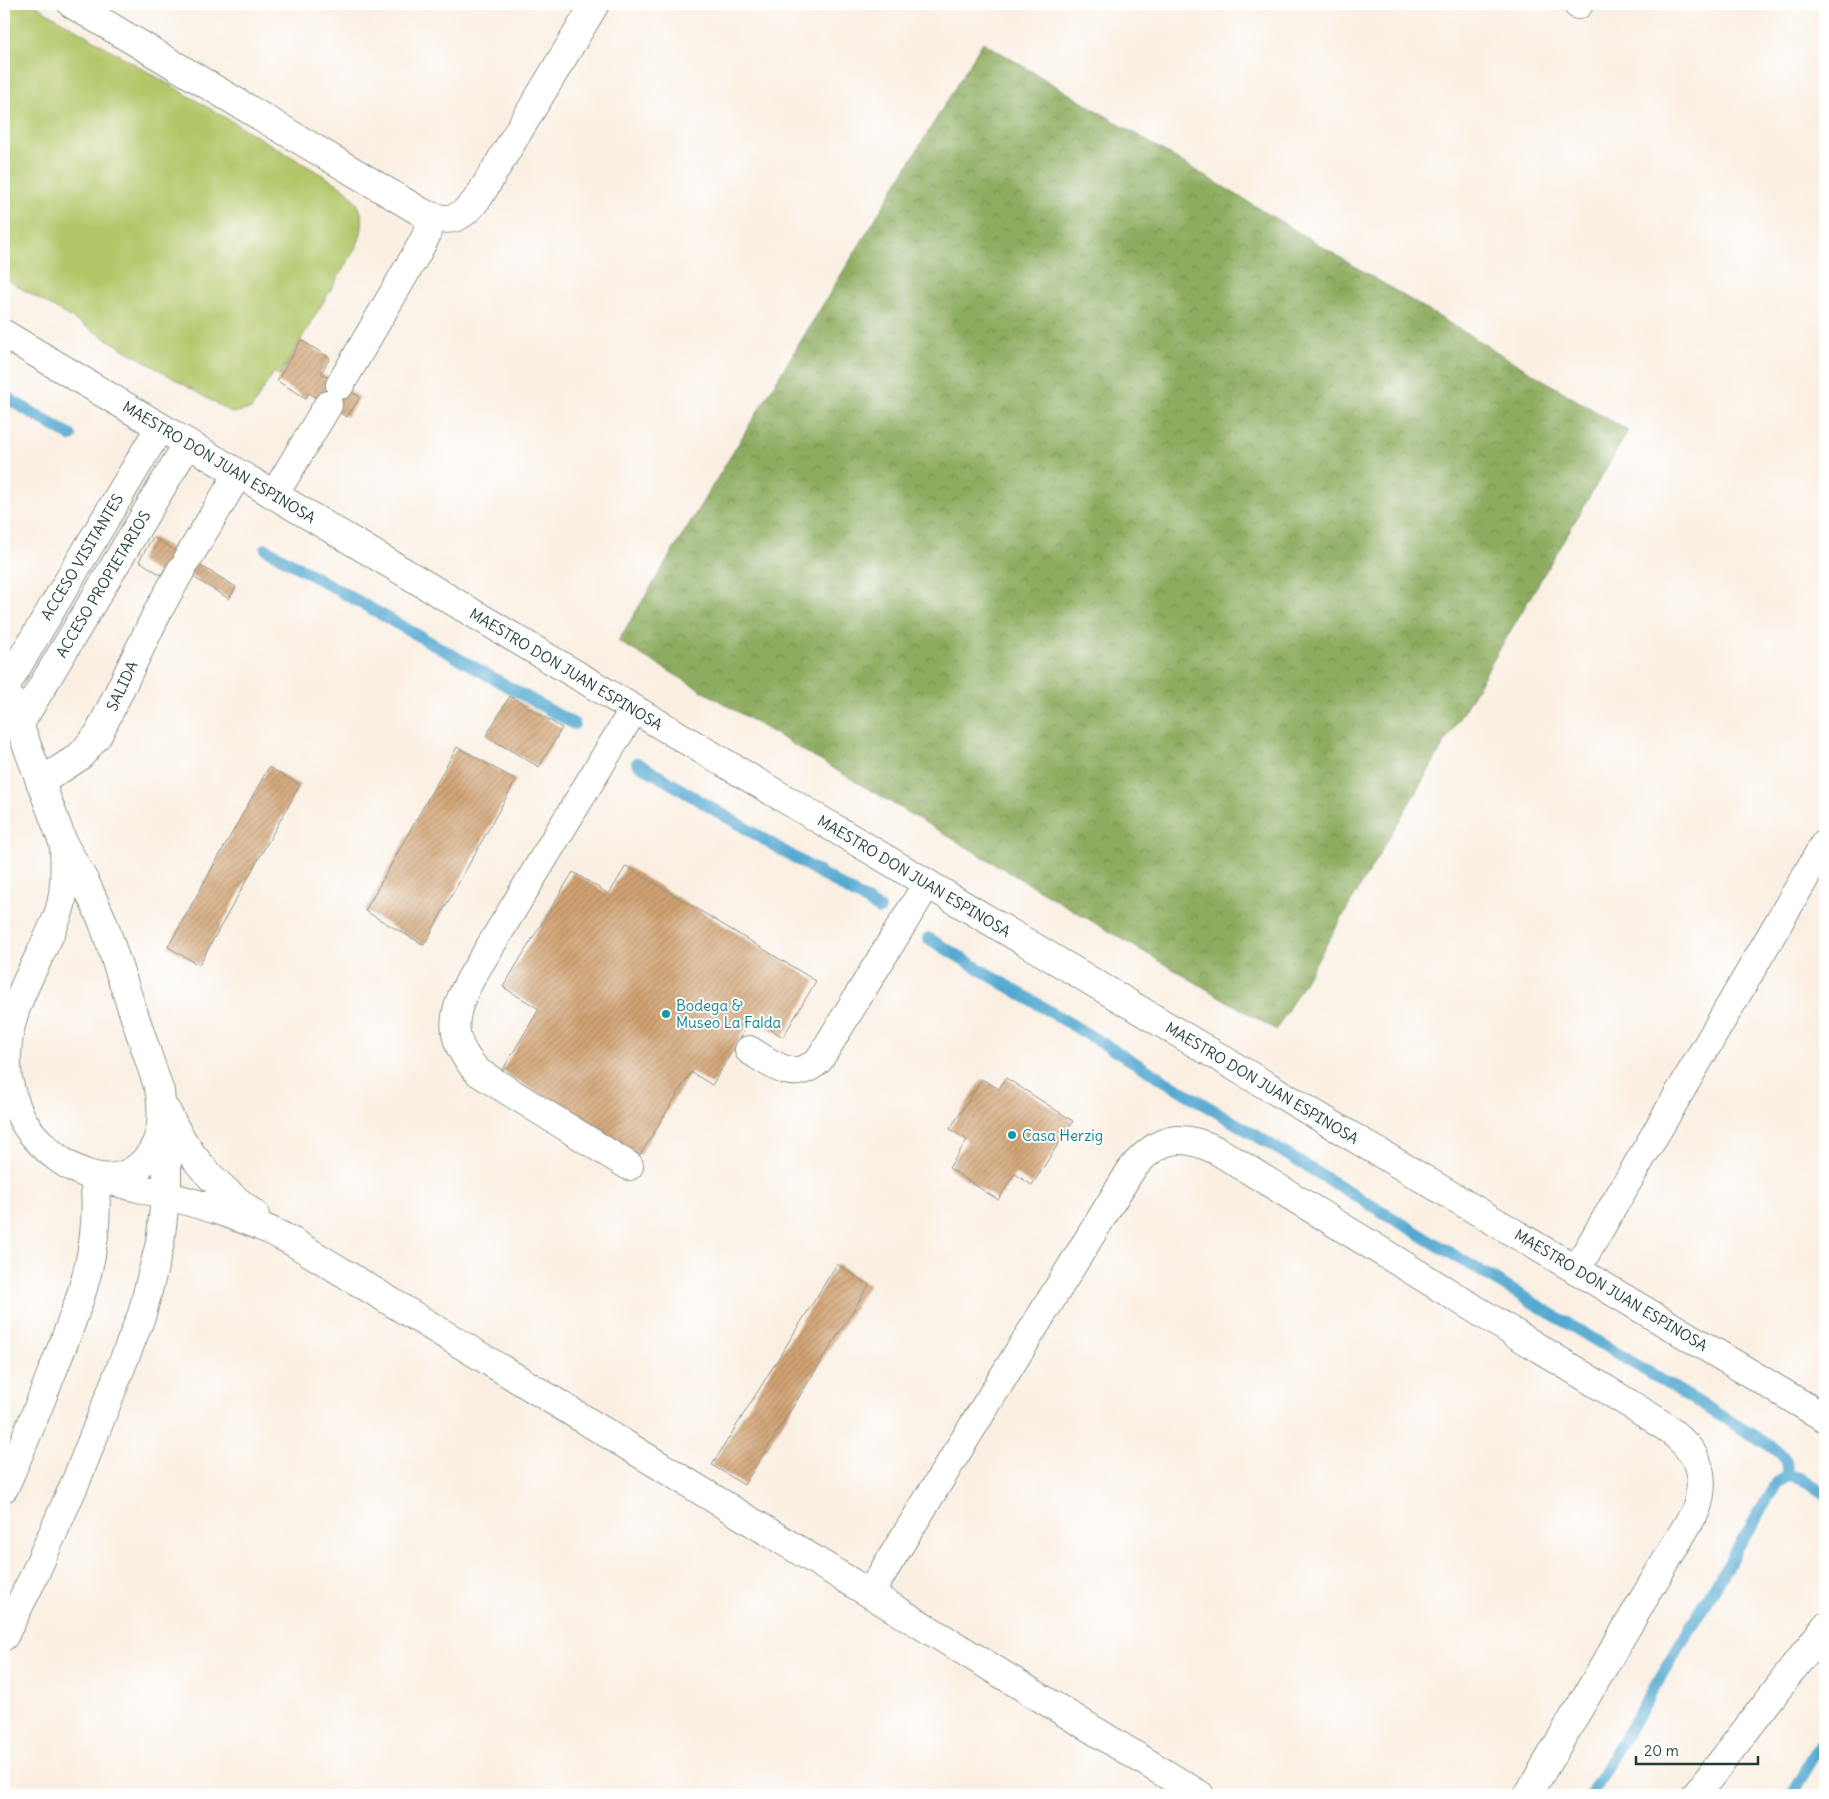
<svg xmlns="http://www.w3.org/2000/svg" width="1829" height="1799" font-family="Delius,sans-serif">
  <defs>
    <pattern id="forest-crowns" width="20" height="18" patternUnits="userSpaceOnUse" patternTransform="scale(1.25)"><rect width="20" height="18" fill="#8eac5f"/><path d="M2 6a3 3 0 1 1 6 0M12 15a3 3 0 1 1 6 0" fill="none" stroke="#738d4f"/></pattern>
    <pattern id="building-hatch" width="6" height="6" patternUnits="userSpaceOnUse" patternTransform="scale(1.25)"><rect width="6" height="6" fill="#d2a373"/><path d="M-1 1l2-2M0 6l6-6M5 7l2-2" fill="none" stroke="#aa865f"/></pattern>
  </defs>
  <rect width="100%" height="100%" fill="#fff"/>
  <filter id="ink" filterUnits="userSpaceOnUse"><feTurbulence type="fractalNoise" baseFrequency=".02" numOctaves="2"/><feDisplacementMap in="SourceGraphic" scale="10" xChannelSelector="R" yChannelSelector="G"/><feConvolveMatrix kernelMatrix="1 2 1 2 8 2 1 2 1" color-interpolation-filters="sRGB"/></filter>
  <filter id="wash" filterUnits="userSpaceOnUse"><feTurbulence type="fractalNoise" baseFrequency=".0096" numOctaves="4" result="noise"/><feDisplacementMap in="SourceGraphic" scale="20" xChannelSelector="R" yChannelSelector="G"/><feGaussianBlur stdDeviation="1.12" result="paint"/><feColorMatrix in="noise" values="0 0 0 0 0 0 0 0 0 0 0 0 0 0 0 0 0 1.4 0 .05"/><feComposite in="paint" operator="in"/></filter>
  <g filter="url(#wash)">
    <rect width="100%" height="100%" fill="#faefe2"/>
    <!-- forest -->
    <polygon fill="url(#forest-crowns)" stroke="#56744a" points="983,42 1628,431 1276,1030 618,641"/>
    <!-- park -->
    <path fill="#b3c76b" stroke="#698250" d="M 4,4 L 33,4 L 341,186 C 364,204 368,224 355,249 L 279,376 L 274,372 L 251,409 L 232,413 L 4,278 Z"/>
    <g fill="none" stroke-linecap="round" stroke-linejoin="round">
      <!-- stream -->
      <g stroke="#55a9d0" stroke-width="12">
        <polyline points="4,396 71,436"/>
        <polyline points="266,549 574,724"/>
        <polyline points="637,763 880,909"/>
        <path d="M 928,938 L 1774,1448 C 1785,1456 1788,1462 1787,1475"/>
        <polyline points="1590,1795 1777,1483 1787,1475 1800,1478 1825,1494"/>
        <polyline points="1791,1795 1825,1738"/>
      </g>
    </g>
    <g id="blocks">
      <!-- building -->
      <g fill="url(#building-hatch)">
        <polygon points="301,340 330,358 321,373 360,397 347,417 309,393 306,398 277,381"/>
        <polygon points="153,537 236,587 229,599 169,562 161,575 139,561"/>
        <polygon points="510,696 562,728 539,767 486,736"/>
        <polygon points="457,747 516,780 424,945 365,911"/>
        <polygon points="269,767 300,785 199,965 168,947"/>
        <polygon points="626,866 816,981 783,1037 752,1018 712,1085 691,1072 640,1155 502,1071 539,1009 503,987 573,872 609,894"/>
        <polygon points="1006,1078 1073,1121 1032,1185 1015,1174 998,1200 949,1168 967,1140 950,1129 982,1079 999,1089"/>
        <polygon points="837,1264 869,1285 744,1485 712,1465"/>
      </g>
    </g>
  </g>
  <g filter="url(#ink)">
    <use href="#blocks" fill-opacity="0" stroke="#8c968b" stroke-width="1"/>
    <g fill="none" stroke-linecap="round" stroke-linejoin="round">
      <defs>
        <g id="minor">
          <path d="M 72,4 L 421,212 C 449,225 462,220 480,195 L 595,4"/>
          <polyline points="1578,5 1579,4"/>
          <polyline points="340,385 418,251 426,236 431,217"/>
          <polyline points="274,495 328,405"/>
          <polyline points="188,558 238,474"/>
          <path d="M 4,684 L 64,845 L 86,884 L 103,922 L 160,1092 C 163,1116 163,1138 148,1157 C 115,1199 63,1169 35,1137 C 21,1122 12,1099 8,1079 C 0,1015 33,975 56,920 C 66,897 65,870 64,845"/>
          <polyline points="5,687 160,427"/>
          <polyline points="19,725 188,443"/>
          <polyline points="40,782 79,757 98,735 158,611 181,570"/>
          <path d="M 749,1050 C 773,1064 793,1084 819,1060 L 927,884"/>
          <path d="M 167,1112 C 188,1158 215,1184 255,1215"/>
          <path d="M 629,1166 L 478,1072 C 445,1037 452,1011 474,973 L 634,709"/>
          <polyline points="1576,1270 1825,843"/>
          <path d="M 4,1488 C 21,1451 36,1413 51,1375 C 77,1309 103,1250 94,1176 C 161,1195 231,1208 293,1242 L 1200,1795"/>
          <path d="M 870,1593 L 1131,1170 C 1158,1137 1180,1132 1218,1151 L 1654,1419 C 1690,1443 1711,1465 1696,1510 L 1528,1795"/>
          <polyline points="4,1636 33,1578 76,1481 142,1314 160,1243 167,1183 167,1157 162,1126"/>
          <polyline points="1696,1795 1825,1627"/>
        </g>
        <polyline id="major" points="4,334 1825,1418"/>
      </defs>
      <!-- minor casing -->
      <use href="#minor" stroke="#8c968b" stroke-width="30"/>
      <!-- major casing -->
      <use href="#major" stroke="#8c968b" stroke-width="30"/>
      <!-- minor -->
      <use href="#minor" stroke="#fff" stroke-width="28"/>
      <!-- major -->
      <use href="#major" stroke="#fff" stroke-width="28"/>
    </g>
  </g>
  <!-- markers -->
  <g fill="#0f9aa8" stroke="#fff" stroke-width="2">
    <circle cx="666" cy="1014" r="5"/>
    <circle cx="1012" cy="1135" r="5"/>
  </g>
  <g text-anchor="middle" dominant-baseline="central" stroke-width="4" stroke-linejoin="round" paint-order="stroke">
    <!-- street labels -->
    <g font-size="15" fill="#1f3d34" stroke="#fff">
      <text transform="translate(219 462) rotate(31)">MAESTRO DON JUAN ESPINOSA</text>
      <text transform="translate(82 557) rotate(-59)">ACCESO VISITANTES</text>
      <text transform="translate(103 584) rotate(-59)">ACCESO PROPIETARIOS</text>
      <text transform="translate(566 669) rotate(31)">MAESTRO DON JUAN ESPINOSA</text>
      <text transform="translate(122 686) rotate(-65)">SALIDA</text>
      <text transform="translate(914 876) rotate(31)">MAESTRO DON JUAN ESPINOSA</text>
      <text transform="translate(1262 1083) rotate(31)">MAESTRO DON JUAN ESPINOSA</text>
      <text transform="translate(1611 1290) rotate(31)">MAESTRO DON JUAN ESPINOSA</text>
    </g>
    <!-- culture labels -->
    <g font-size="15" fill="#0d838f" stroke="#fff" text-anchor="start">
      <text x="676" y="1005">Bodega &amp;<tspan x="676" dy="17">Museo La Falda</tspan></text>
      <text x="1022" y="1135">Casa Herzig</text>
    </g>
  </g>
  <!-- margin -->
  <rect width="1829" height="1799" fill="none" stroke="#fff" stroke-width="20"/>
  <!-- scale -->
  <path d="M1636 1756v8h122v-8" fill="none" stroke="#1f3d34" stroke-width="2.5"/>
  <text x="1644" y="1756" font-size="15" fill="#1f3d34" stroke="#ffffff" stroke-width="4" paint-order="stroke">20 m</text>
</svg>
